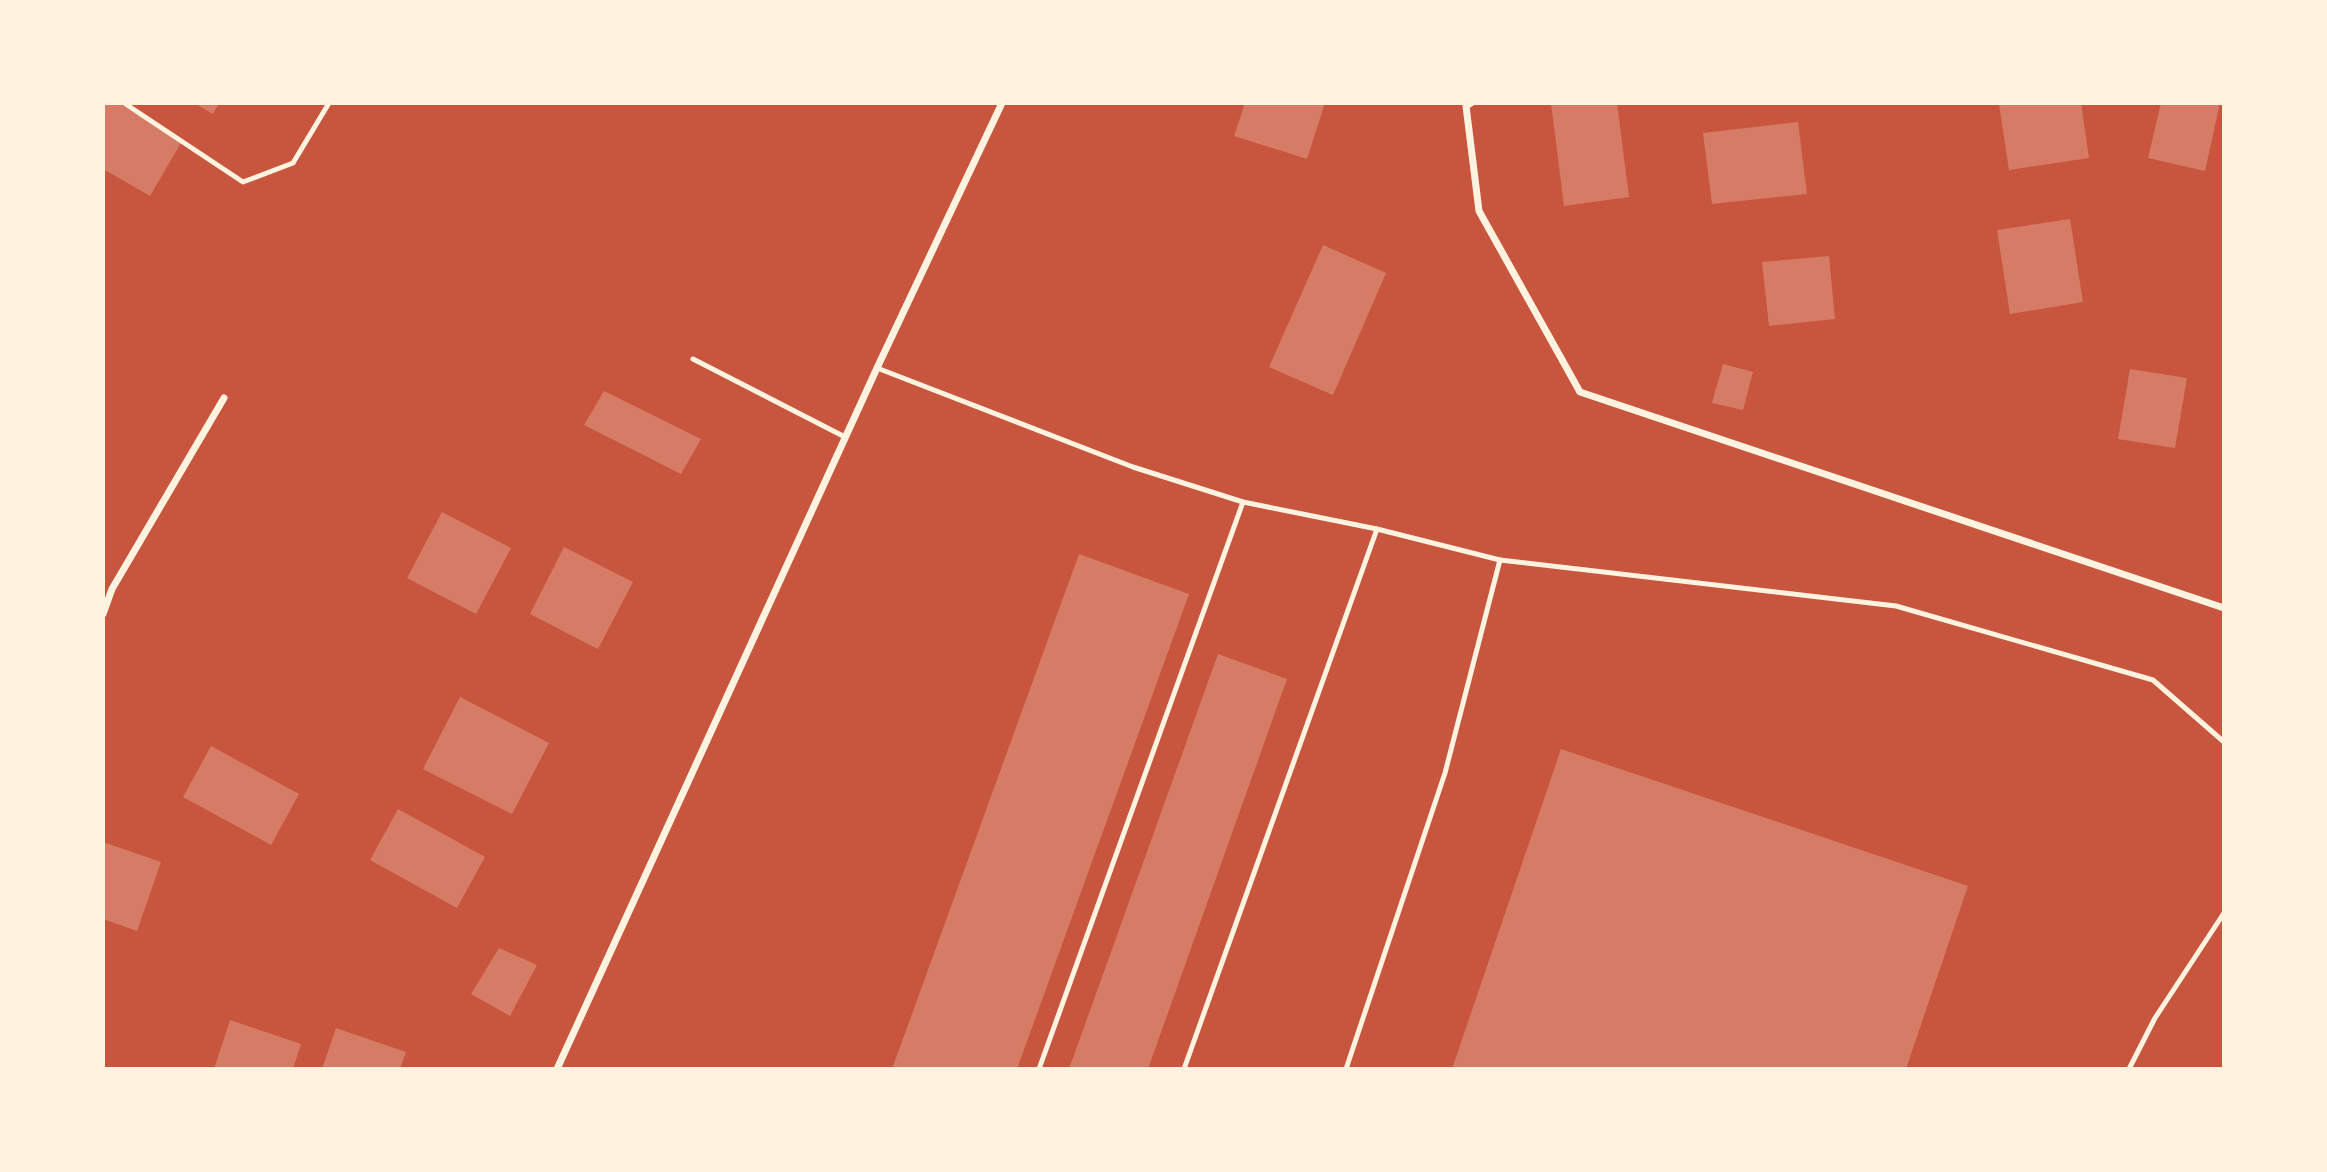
<svg xmlns="http://www.w3.org/2000/svg" width="2327" height="1172" font-family="Lora,serif">
  <rect width="100%" height="100%" fill="#c8553d"/>
  <!-- building -->
  <g fill="#d67c66">
    <polygon points="103,103 118,103 182,141 150,196 103,169"/>
    <polygon points="194,103 219,103 213,114"/>
    <polygon points="1245,103 1325,103 1307,159 1234,136"/>
    <polygon points="1551,103 1617,103 1629,197 1564,206"/>
    <polygon points="2081,103 2089,158 2009,170 1999,104"/>
    <polygon points="2161,103 2220,103 2205,171 2148,158"/>
    <polygon points="1798,122 1807,194 1712,204 1703,133"/>
    <polygon points="2070,219 2083,302 2010,314 1997,230"/>
    <polygon points="1323,245 1386,273 1333,395 1269,367"/>
    <polygon points="1829,256 1835,319 1769,326 1762,262"/>
    <polygon points="1723,364 1753,372 1743,410 1712,403"/>
    <polygon points="2130,369 2187,378 2175,448 2118,439"/>
    <polygon points="604,391 701,439 681,474 584,425"/>
    <polygon points="442,512 511,548 476,614 407,578"/>
    <polygon points="564,547 633,582 598,649 530,614"/>
    <polygon points="1079,554 1189,594 1017,1069 892,1069"/>
    <polygon points="1218,654 1287,679 1148,1069 1069,1069"/>
    <polygon points="460,697 549,743 512,814 423,769"/>
    <polygon points="211,746 299,794 271,845 183,797"/>
    <polygon points="1561,749 1968,886 1906,1069 1452,1069"/>
    <polygon points="398,809 485,857 457,908 370,860"/>
    <polygon points="103,842 161,862 137,931 103,919"/>
    <polygon points="499,948 537,965 510,1016 471,994"/>
    <polygon points="230,1020 301,1044 293,1069 214,1069"/>
    <polygon points="336,1028 406,1052 400,1069 322,1069"/>
  </g>
  <g fill="none" stroke-linecap="round" stroke-linejoin="round">
    <!-- service -->
    <g stroke="#fff3e0" stroke-width="5">
      <polyline points="124,103 243,182 293,163 329,103"/>
      <polyline points="693,359 845,437"/>
      <polyline points="877,368 1133,467 1243,502 1377,529 1500,560 1445,773 1346,1069"/>
      <polyline points="1500,560 1896,606 2153,680 2224,742"/>
      <polyline points="1039,1069 1243,502"/>
      <polyline points="1184,1069 1377,529"/>
      <polyline points="2129,1069 2155,1018 2224,913"/>
    </g>
    <!-- minor -->
    <g stroke="#fff3e0" stroke-width="7">
      <polyline points="1471,103 1466,106 1479,211 1580,392 2224,608"/>
      <polyline points="103,614 112,589 224,398"/>
      <polyline points="557,1069 877,368 1002,103"/>
    </g>
  </g>
  <!-- border -->
  <rect width="2327" height="1172" fill="none" stroke="#fff3e0" stroke-width="210"/>
</svg>
